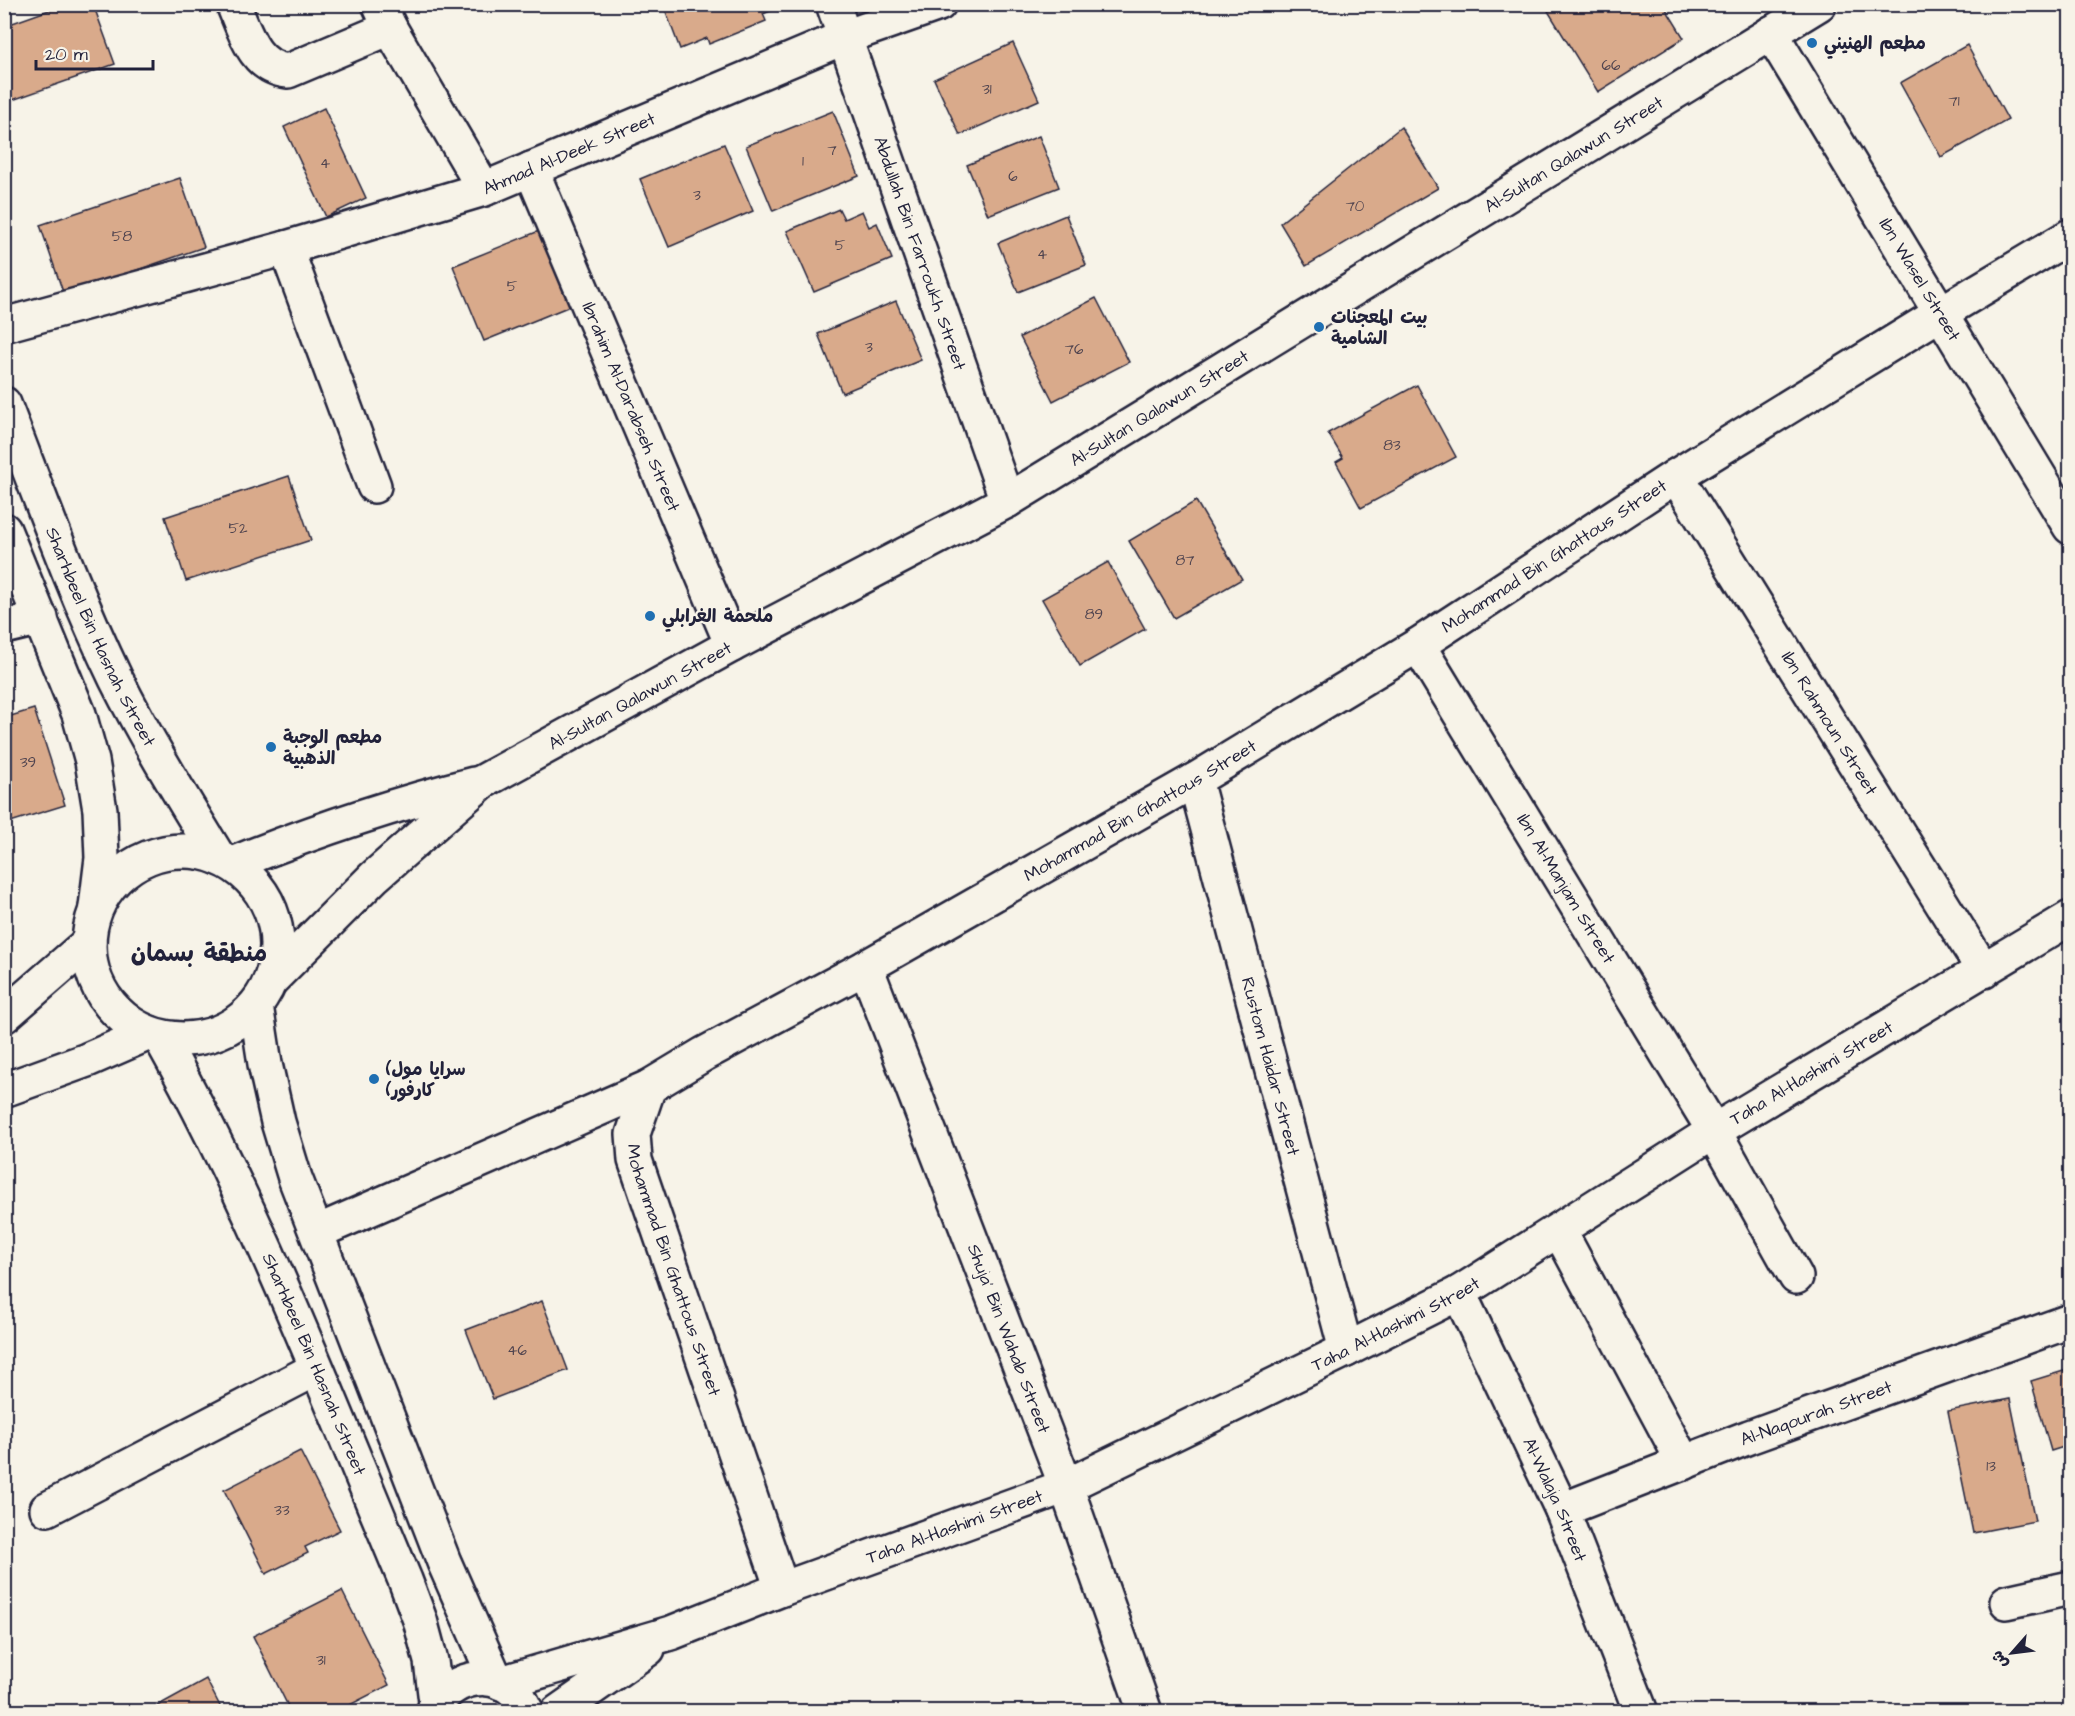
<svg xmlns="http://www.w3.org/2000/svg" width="2075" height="1716" font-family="'Architects Daughter','Playpen Sans Arabic',sans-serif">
  <rect width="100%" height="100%" fill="#f7f3e8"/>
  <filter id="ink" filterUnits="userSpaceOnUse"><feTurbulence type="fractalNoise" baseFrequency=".0167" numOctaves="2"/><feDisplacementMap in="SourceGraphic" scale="12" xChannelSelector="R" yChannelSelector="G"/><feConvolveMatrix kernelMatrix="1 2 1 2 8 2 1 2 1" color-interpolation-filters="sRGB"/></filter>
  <g filter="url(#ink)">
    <!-- building -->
    <g fill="#d9aa8b" stroke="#22223b" stroke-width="1.5">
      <polygon points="66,4 93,4 115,64 4,103 4,26"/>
      <polygon points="663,4 787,4 763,14 766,21 709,44 707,38 680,49"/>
      <polygon points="1558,4 1663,4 1684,38 1598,92 1548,11"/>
      <polygon points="1013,43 1039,100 960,135 934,79"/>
      <polygon points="1967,45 2008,120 1941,157 1900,83"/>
      <polygon points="324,108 366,198 326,217 284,127"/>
      <polygon points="833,111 859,176 773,211 746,146"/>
      <polygon points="1401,127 1438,188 1306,266 1280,223"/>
      <polygon points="1039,136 1059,187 988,215 967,165"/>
      <polygon points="724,144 753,211 669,247 640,179"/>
      <polygon points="180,178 204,247 64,295 40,225"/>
      <polygon points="839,209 844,219 862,211 869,227 877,223 892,259 814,292 787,231"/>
      <polygon points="1066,215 1086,265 1018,292 998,243"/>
      <polygon points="539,231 570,306 484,341 453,266"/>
      <polygon points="1096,298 1129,362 1053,401 1020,337"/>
      <polygon points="896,301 921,360 842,393 818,334"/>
      <polygon points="1417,385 1456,457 1361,508 1336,462 1343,458 1328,433"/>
      <polygon points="289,476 311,540 186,581 165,517"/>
      <polygon points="1196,501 1242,579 1174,618 1129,541"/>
      <polygon points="1108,562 1145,629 1080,666 1042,599"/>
      <polygon points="34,709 65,805 4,824 4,718"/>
      <polygon points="542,1301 568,1370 493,1399 466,1330"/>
      <polygon points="2070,1369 2070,1445 2051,1451 2031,1381"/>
      <polygon points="2010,1399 2035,1521 1973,1533 1948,1411"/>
      <polygon points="300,1451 340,1530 305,1547 308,1553 266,1574 224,1490"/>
      <polygon points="342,1591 389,1685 336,1712 291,1712 253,1636"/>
      <polygon points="206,1679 223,1712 148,1712 148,1711"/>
    </g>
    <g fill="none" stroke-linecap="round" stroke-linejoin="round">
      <defs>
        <g id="minor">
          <path d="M 233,4 C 245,32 254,68 288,71 L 390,28"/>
          <polyline points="379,4 390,28 484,189"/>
          <path id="s1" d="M 833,4 L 1007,501"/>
          <path id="s2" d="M 1771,33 L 2070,527"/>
          <path id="s3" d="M 531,169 L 732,645"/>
          <polyline points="286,248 374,486"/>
          <path id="s4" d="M 4,325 L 286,248 L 484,189 L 845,37 L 939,4"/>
          <path id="s5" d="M 4,404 C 40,497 73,590 116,679 C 147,741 183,799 219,858"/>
          <path id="s6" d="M 1676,476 L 1984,971"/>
          <polyline points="4,530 79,714 92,761 100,810 102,858 96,907"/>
          <polyline points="4,627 41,618"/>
          <path id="s7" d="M 1418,645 L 1714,1131 L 1796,1277"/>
          <path id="s8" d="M 1195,780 L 1346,1350"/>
          <circle cx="183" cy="945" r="94"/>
          <path d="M 232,864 C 311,832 391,805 474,784"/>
          <path id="s9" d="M 866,967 L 1066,1486 L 1145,1712"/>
          <path id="s10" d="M 272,979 L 374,877 L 482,782 L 732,645 L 1007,501 L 1819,4"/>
          <polyline points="256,1005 265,1064 278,1122 295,1178 444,1562 496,1680"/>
          <polyline points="4,1016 89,942"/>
          <path id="s11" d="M 160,1037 C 257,1210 328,1397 405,1580 L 420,1620 L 431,1661 L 436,1702"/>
          <path id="s12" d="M 649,1087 L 633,1134 L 635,1160 L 782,1589"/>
          <polyline points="4,1090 87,1060 149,1033"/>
          <polyline points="1559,1230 1684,1463"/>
          <path id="s13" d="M 317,1232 L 649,1087 L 704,1054 L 866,967 L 1195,780 L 1418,645 L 1676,476 L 1941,313 L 2070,236"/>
          <path id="s14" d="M 1459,1293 L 1562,1510 L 1641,1712"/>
          <polyline points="47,1509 316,1369"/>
          <path id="s15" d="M 1562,1510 L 1749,1437 L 2070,1321"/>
          <polyline points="2007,1602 2070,1588"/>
          <path id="s16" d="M 501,1683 L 671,1633 L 782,1589 L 1066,1486 L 1346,1350 L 1459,1293 L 1714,1131 L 2070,918"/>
          <path d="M 433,1712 C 446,1678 492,1666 518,1695 C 521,1700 524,1706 527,1712"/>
          <polyline points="558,1712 648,1649"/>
        </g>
      </defs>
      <!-- minor casing -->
      <use href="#minor" stroke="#22223b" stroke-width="38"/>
      <!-- minor -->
      <use href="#minor" stroke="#f7f3e8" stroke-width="33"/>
    </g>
  </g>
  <!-- markers -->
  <g fill="#1f6fb2" stroke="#f7f3e8" stroke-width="2">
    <circle cx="1812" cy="43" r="6"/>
    <circle cx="1319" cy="327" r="6"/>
    <circle cx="650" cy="616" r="6"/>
    <circle cx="271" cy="747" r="6"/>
    <circle cx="374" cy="1079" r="6"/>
  </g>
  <g text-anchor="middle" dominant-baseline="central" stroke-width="4.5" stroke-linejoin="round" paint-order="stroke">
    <!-- number labels -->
    <g font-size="15" fill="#50444f">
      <text x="1611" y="65">66</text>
      <text x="987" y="89">31</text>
      <text x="1954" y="101">71</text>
      <text x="832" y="150">7</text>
      <text x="803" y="161">1</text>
      <text x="325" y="163">4</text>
      <text x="1013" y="176">6</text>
      <text x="697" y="195">3</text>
      <text x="1355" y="206">70</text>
      <text x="122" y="236">58</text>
      <text x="840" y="245">5</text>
      <text x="1042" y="254">4</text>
      <text x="512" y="286">5</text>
      <text x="869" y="347">3</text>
      <text x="1074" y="349">76</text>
      <text x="1392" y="445">83</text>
      <text x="238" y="528">52</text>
      <text x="1185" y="560">87</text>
      <text x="1094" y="614">89</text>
      <text x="28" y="762">39</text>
      <text x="517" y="1350">46</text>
      <text x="1991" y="1466">13</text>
      <text x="282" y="1510">33</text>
      <text x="321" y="1660">31</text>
    </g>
    <!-- poi labels -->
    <g font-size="18" font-weight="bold" fill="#22223b" stroke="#f7f3e8" text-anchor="start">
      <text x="1824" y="43">مطعم الهنيني</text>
      <text x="1331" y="317">بيت المعجنات<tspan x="1331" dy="21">الشامية</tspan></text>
      <text x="662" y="616">ملحمة الغرابلي</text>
      <text x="283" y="737">مطعم الوجبة<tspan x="283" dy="21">الذهبية</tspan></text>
      <text x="386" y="1069">(سرايا مول<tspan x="386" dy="21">(كارفور</tspan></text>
    </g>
    <!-- street labels -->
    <g font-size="18" fill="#22223b" stroke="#f7f3e8">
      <text stroke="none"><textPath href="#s4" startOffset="591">Ahmad Al-Deek Street</textPath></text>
      <text stroke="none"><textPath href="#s10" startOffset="1548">Al-Sultan Qalawun Street</textPath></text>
      <text stroke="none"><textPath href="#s1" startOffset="264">Abdullah Bin Farroukh Street</textPath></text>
      <text stroke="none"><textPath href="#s2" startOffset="288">Ibn Wasel Street</textPath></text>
      <text stroke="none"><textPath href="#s3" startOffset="258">Ibrahim Al-Darabseh Street</textPath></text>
      <text stroke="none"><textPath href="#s10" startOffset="1062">Al-Sultan Qalawun Street</textPath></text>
      <text stroke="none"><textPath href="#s13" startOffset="1412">Mohammad Bin Ghattous Street</textPath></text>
      <text stroke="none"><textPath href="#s5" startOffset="252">Sharhbeel Bin Hasnah Street</textPath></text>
      <text stroke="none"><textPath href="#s10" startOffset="468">Al-Sultan Qalawun Street</textPath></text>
      <text stroke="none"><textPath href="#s6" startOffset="291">Ibn Rahmoun Street</textPath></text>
      <text stroke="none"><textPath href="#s13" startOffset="926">Mohammad Bin Ghattous Street</textPath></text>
      <text stroke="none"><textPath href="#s7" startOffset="285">Ibn Al-Manjam Street</textPath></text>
      <text stroke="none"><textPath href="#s8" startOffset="296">Rustom Haidar Street</textPath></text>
      <text stroke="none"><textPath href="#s16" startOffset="1452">Taha Al-Hashimi Street</textPath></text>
      <text stroke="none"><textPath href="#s12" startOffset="192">Mohammad Bin Ghattous Street</textPath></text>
      <text stroke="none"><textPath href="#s16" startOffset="966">Taha Al-Hashimi Street</textPath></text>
      <text stroke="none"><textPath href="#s9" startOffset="398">Shuja' Bin Wahab Street</textPath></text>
      <text stroke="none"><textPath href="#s11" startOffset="362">Sharhbeel Bin Hasnah Street</textPath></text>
      <text stroke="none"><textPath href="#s15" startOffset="272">Al-Naqourah Street</textPath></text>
      <text stroke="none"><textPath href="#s14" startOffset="228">Al-Walaja Street</textPath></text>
      <text stroke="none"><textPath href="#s16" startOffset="480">Taha Al-Hashimi Street</textPath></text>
    </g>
    <!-- district labels -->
    <g font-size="24" font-weight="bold" fill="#22223b" stroke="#f7f3e8">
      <text x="199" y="954">منطقة بسمان</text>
    </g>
  </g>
  <!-- margin -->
  <rect width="2075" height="1716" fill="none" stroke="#f7f3e8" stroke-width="24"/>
  <rect x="12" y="12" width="2051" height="1692" fill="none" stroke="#22223b" stroke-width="2" filter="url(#ink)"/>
  <!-- north arrow -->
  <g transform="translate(2012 1653) rotate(242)" stroke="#f7f3e8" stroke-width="4.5" paint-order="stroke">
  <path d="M0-4.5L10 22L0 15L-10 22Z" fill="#22223b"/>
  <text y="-9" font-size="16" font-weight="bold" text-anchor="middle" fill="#22223b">ش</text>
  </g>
  <!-- scale -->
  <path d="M36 60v9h117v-9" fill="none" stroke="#22223b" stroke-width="3"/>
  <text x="45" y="60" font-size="18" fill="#22223b" stroke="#f7f3e8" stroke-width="4.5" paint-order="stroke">20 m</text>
</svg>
